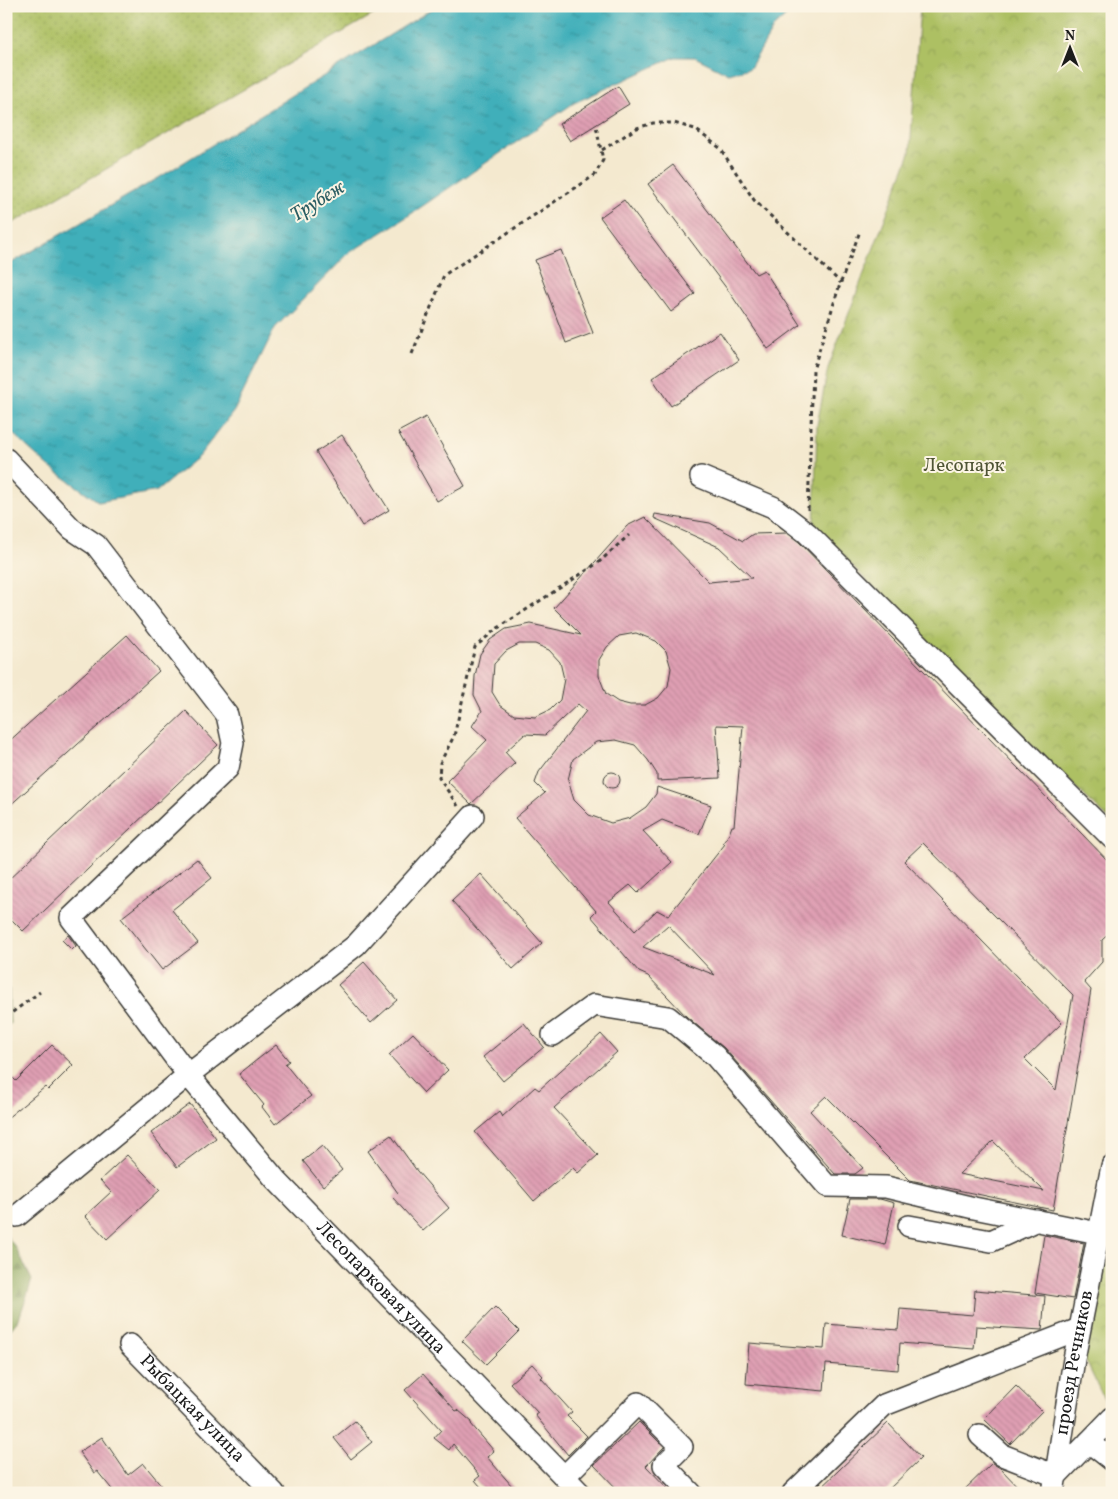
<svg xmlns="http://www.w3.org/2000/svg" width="1118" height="1499" font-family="Vollkorn,serif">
  <defs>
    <pattern id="grass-dots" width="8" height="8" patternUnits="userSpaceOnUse" patternTransform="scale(1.25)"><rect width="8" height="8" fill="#adc064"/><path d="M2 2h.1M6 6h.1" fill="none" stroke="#94a456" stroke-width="1.8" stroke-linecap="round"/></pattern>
    <pattern id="forest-firs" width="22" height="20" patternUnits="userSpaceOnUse" patternTransform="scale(1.25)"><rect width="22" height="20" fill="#8aa65a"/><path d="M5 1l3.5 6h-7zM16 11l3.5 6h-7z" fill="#70864a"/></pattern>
    <pattern id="park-crowns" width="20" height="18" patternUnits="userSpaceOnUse" patternTransform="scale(1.25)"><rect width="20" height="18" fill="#adc064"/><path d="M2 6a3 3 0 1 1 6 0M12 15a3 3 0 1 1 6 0" fill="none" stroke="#94a456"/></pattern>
    <pattern id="water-ripples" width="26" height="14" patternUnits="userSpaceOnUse" patternTransform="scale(1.25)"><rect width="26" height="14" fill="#3fafba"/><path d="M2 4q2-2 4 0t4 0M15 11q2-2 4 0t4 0" fill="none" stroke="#348e96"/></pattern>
    <pattern id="building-back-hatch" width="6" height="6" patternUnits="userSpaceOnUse" patternTransform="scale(1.25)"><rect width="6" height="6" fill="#df9fb3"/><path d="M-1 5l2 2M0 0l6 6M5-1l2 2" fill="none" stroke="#bf8899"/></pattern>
  </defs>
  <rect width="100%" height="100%" fill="#fcf5e5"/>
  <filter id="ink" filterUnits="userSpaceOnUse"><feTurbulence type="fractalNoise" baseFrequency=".02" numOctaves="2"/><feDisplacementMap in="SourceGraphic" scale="10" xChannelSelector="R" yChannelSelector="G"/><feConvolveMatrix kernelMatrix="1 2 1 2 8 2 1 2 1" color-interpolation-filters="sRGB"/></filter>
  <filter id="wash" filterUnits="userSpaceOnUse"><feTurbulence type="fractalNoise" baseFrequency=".0096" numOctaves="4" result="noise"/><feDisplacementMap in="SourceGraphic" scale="20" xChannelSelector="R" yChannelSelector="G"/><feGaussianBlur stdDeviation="1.12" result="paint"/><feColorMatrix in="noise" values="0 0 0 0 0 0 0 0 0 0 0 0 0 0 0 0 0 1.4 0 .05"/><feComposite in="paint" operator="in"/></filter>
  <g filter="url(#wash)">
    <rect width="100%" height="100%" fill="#f4e9cf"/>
    <!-- grass -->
    <polygon fill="url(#grass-dots)" stroke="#646e40" points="6,6 388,6 6,227"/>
    <!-- forest -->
    <g fill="url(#forest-firs)" stroke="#53613b">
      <polygon points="6,988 9,989 10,1024 6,1027"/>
      <polygon points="6,1235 16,1248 32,1280 19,1319 6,1335"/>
    </g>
    <!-- park -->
    <g fill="url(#park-crowns)" stroke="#646e40">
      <polygon points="920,6 1112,6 1112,822 972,689 814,526 817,425 828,368 910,153"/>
      <polygon points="1112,1209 1112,1416 1084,1357"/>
    </g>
    <!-- water -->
    <polygon fill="url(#water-ripples)" stroke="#2e666b" points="437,6 796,6 774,27 750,68 729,74 695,57 675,57 574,103 405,218 349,253 275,328 234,411 199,456 157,491 99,502 48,466 10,431 6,431 6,266 160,177"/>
    <g id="blocks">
      <!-- building -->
      <g fill="url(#building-back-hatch)" fill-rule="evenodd">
        <polygon points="618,86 629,104 570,141 559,124"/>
        <polygon points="673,165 756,274 764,270 800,325 768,349 730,293 648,184"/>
        <polygon points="624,200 695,294 671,312 600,217"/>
        <polygon points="561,250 593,333 566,343 535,260"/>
        <polygon points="720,332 739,360 671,406 652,378"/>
        <polygon points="426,417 465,486 437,501 398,432"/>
        <polygon points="342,435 389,510 362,526 316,452"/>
        <path d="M 655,514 L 710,523 L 743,541 L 753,534 L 787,533 L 799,542 L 1112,865 L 1112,931 L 1102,940 L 1102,962 L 1084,982 L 1091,990 L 1053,1210 L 910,1180 L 826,1096 L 810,1111 L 863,1168 L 855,1174 L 835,1174 L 724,1048 L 687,1017 L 648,976 L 639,972 L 591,916 L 596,911 L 515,818 L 545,793 L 535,783 L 539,772 L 586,711 L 578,704 L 545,735 L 525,734 L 505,752 L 515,763 L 471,804 L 447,781 L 487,740 L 472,726 L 482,711 L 474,695 L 475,676 L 480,654 L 490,640 L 506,629 L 531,624 L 581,635 L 554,608 L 627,526 L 645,517 L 709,582 L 752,578 L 719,547 L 654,518 ZM 636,633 L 656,641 L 666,651 L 671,668 L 668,686 L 658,698 L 645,705 L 630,705 L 618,702 L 606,694 L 599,676 L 599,660 L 607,647 L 619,636 ZM 519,644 L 535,644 L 549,650 L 560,662 L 564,679 L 560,700 L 550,710 L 535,717 L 514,715 L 500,705 L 492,692 L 494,664 L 506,651 ZM 716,725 L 743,726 L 734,826 L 732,826 L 729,834 L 723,843 L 725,844 L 668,916 L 657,910 L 635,931 L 609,902 L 630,885 L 638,893 L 672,862 L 643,831 L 662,820 L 699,834 L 711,805 L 657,787 L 656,794 L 646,807 L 630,818 L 611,823 L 589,815 L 574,800 L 568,780 L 573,759 L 596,742 L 616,740 L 635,745 L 648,760 L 657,774 L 657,781 L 720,778 ZM 923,843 L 1073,995 L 1056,1090 L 1025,1059 L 1062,1023 L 904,861 ZM 668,925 L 715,975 L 643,947 ZM 993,1141 L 1044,1191 L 959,1174 Z"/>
        <polygon points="127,635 159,671 6,809 6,744"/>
        <polygon points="186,711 218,745 23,931 6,914 6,882"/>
        <circle cx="612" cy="780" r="8"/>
        <polygon points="197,859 212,878 172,910 198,943 162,970 121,918"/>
        <polygon points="481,874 542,943 513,969 452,901"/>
        <polygon points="68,935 76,946 72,950 62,940"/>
        <polygon points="364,962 397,1000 371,1023 338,985"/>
        <polygon points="524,1023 544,1047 503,1081 483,1057"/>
        <polygon points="413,1033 448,1070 424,1093 389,1055"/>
        <polygon points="601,1034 617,1052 554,1108 598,1155 578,1173 573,1168 534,1201 475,1132 499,1112 502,1117 535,1087 539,1090"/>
        <polygon points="52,1045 73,1065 48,1090 45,1087 6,1119 6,1084 13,1078 16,1081"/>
        <polygon points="276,1045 289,1061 285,1064 311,1096 275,1124 262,1107 264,1105 239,1074"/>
        <polygon points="190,1104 216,1138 177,1167 151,1133"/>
        <polygon points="391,1135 417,1171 449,1208 423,1231 393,1198 398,1193 368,1151"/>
        <polygon points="322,1146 342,1170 323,1186 303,1161"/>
        <polygon points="127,1155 160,1190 107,1239 85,1216 111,1192 100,1180"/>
        <polygon points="850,1199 880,1199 894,1203 885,1245 842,1235"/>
        <polygon points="1044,1235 1084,1243 1073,1299 1035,1293"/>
        <polygon points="975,1290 1045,1296 1042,1330 976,1326 974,1349 900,1343 898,1370 826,1364 824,1391 746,1384 749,1343 824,1349 826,1324 898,1330 900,1309 973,1315"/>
        <polygon points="495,1307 519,1331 486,1364 462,1341"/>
        <polygon points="532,1364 543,1376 541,1378 572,1412 567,1416 587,1436 568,1455 535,1415 538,1413 510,1383"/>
        <polygon points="423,1374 456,1411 458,1410 472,1422 471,1424 494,1451 487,1457 518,1493 486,1493 475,1480 480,1476 453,1444 449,1450 434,1438 441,1430 405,1390"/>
        <polygon points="1016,1386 1042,1411 1010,1444 984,1419"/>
        <polygon points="355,1421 372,1442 351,1459 334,1438"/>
        <polygon points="639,1422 664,1447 646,1466 672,1493 621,1493 594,1465"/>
        <polygon points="888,1423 921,1458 885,1493 815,1493"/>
        <polygon points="102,1437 128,1475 143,1463 168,1493 115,1493 97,1471 94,1473 79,1452"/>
        <polygon points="992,1463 1000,1468 1024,1493 961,1493"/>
      </g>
    </g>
  </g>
  <g filter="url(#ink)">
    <use href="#blocks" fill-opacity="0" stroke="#3c3b37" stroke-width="1"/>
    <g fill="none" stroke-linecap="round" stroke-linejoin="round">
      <defs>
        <g id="minor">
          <path id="s1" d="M 6,459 L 72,529 L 96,545 L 227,715 L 233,743 L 228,768 L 71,918 L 188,1075 L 276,1180 L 580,1493"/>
          <polyline points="701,477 773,507 807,533 1112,838"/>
          <polyline points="553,1035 594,1005 668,1017 715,1056 827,1186 886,1187 974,1208 1098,1233"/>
          <polyline points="17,1216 188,1075 356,945 473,816"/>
          <polyline points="909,1226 991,1241 1037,1220"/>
          <path id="s2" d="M 130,1345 L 274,1493"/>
          <polyline points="980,1435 1002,1455 1056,1476 1112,1418"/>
          <polyline points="1089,1442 1112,1460"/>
          <polyline points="564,1477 638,1403 682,1447 664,1465 691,1493"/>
          <polyline points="793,1493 884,1405 1079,1329"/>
          <path id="s3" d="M 1053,1493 L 1074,1359 L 1112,1166"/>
        </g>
      </defs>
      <!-- minor casing -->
      <use href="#minor" stroke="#3c3b37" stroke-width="24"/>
      <!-- path -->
      <g stroke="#3c3b37" stroke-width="3" stroke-dasharray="4 4" stroke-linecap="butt">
        <polyline points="602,150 637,128 653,123 674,123 695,129 720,148 754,200 841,283"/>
        <polyline points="412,354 444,275 595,175 603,160 596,126"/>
        <polyline points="808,510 813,370 838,290 860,231"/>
        <polyline points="458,806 439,778 440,763 454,736 475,647 495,630 598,563 629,535"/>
        <polyline points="6,1017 40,992"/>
      </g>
      <!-- minor -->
      <use href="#minor" stroke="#fff" stroke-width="21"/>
    </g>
  </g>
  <g text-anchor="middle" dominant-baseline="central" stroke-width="4" stroke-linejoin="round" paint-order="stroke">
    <!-- park labels -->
    <g font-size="19" fill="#4f5535" stroke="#fcf5e5">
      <text x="964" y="466">Лесопарк</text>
    </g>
    <!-- street labels -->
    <g font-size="19" fill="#1c1c1c" stroke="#fcf5e5">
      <text stroke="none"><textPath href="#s1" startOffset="1094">Лесопарковая улица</textPath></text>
      <text stroke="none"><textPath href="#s3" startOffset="132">проезд Речников</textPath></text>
      <text stroke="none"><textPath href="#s2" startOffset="89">Рыбацкая улица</textPath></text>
    </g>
    <!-- water labels -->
    <g font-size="20" font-style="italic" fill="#2c5e63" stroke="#fcf5e5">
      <text transform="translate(318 202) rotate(-32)">Трубеж</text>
    </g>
  </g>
  <!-- margin -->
  <rect width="1118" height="1499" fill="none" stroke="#fcf5e5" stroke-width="25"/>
  <!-- north arrow -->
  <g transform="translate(1070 48)" stroke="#fcf5e5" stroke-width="4" paint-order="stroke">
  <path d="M0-4L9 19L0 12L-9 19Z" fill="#1c1c1c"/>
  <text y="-8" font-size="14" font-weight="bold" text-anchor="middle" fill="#1c1c1c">N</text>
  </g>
</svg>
